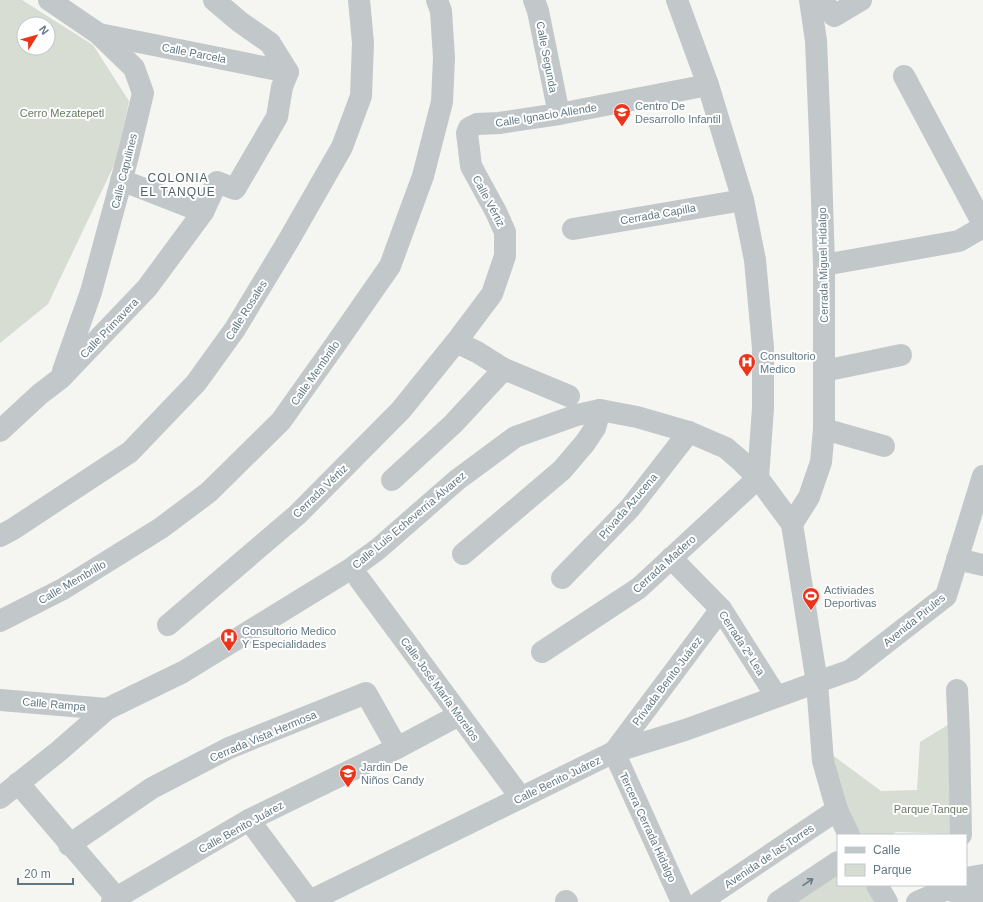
<svg xmlns="http://www.w3.org/2000/svg" width="983" height="902" font-family="Helvetica,sans-serif">
  <rect width="100%" height="100%" fill="#f5f5f1"/>
  <!-- green -->
  <g fill="#d7ddd2" fill-rule="evenodd">
    <path d="M 0,0 L 22,0 L 93,45 L 129,101 L 117,159 L 48,304 L 0,343 ZM 24,24 L 48,24 L 48,48 L 24,48 Z"/>
    <polygon points="956,720 955,834 896,832 891,835 859,835 845,811 831,754 881,791 917,790 920,742"/>
    <polygon points="838,870 838,885 871,885 880,902 790,902"/>
  </g>
  <g fill="none" stroke-linecap="round" stroke-linejoin="round">
    <!-- minor -->
    <g stroke="#c2c7c9" stroke-width="22">
      <polyline points="49,0 99,34 134,68 143,93 128,156 91,292 63,371"/>
      <polyline points="534,0 538,11 559,114"/>
      <polyline points="677,0 708,85 743,200 755,260 763,348 763,408 758,478"/>
      <polyline points="822,0 834,16 861,0"/>
      <polyline points="99,34 288,72"/>
      <polyline points="904,76 983,224"/>
      <polyline points="121,180 203,212"/>
      <polyline points="573,229 743,200"/>
      <polyline points="824,265 959,241 983,227"/>
      <polyline points="456,342 477,352 504,369 569,396"/>
      <polyline points="824,371 901,355"/>
      <polyline points="824,429 884,446"/>
      <polyline points="0,431 40,394 61,378 147,288 203,212 217,182 235,189 277,117 282,87 288,72 270,43 240,22 214,0"/>
      <polyline points="392,480 453,424 504,369"/>
      <polyline points="792,524 809,497 821,462 824,429 824,265 820,136 816,41 810,0"/>
      <polyline points="0,536 13,529 130,452 196,383 235,329 287,243 342,147 361,96 363,43 359,0"/>
      <polyline points="463,554 562,470 585,443 595,428 600,410"/>
      <polyline points="671,558 721,609 776,696"/>
      <polyline points="957,559 983,565"/>
      <polyline points="562,578 630,508 689,432"/>
      <polyline points="360,580 521,798"/>
      <polyline points="0,621 63,589 161,528 209,492 281,421 335,345 390,266 423,176 442,102 444,58 441,11 437,0"/>
      <polyline points="168,625 297,515 401,410 456,342 492,294 505,256 505,232 496,212 471,166 467,133 469,128 477,124 499,123 559,114 708,85"/>
      <polyline points="542,652 639,588 758,478"/>
      <polyline points="957,690 959,734 961,835"/>
      <polyline points="0,700 107,709"/>
      <polyline points="18,783 120,902"/>
      <polyline points="0,798 59,751 107,709 183,672 352,568 378,549 457,480 515,437 577,415 600,410 637,417 689,432 726,448 741,461 758,478 792,524 817,683 823,761 837,810 849,835"/>
      <polyline points="249,820 310,902"/>
      <polyline points="69,845 152,788 229,748 366,693 397,748"/>
      <polyline points="966,878 983,875"/>
      <polyline points="877,885 887,902"/>
      <polyline points="947,889 961,894 983,896"/>
      <polyline points="566,901 567,902"/>
      <polyline points="112,902 116,898 249,820 397,748 459,715"/>
      <polyline points="308,902 614,752 685,730 851,670 946,596 983,476"/>
      <polyline points="682,902 614,752 721,609"/>
      <polyline points="700,902 837,810"/>
      <polyline points="778,902 838,862"/>
      <polyline points="917,902 947,889 951,885"/>
    </g>
  </g>
  <!-- one-way arrows -->
  <defs><path id="oneway-shaft" d="M-6 0H5M1.5-3L5.5 0L1.5 3" fill="none" stroke-width="1.6" stroke-linecap="round" stroke-linejoin="round"/></defs>
  <use stroke="#627984" href="#oneway-shaft" transform="translate(808 882) rotate(-34)"/>
  <!-- icons -->
  <defs>
    <symbol id="school-pin" viewBox="-11 -11 22 30"><path d="M0 17L-7.5 6A9.5 9.5 0 1 1 7.5 6Z" fill="#ec341a" stroke="#fff"/><path d="M0-5L7-2L0 1L-7-2ZM-4 1L0 2.5L4 1V4Q0 6-4 4Z" fill="#fff"/></symbol>
    <symbol id="hospital-pin" viewBox="-11 -11 22 30"><path d="M0 17L-7.5 6A9.5 9.5 0 1 1 7.5 6Z" fill="#ec341a" stroke="#fff"/><path d="M-5-5h3v3.5h4V-5h3V5h-3V1.5h-4V5h-3Z" fill="#fff"/></symbol>
    <symbol id="stadium-pin" viewBox="-11 -11 22 30"><path d="M0 17L-7.5 6A9.5 9.5 0 1 1 7.5 6Z" fill="#ec341a" stroke="#fff"/><path d="M0-5a6.5 5 0 1 0 0 10a6.5 5 0 1 0 0-10ZM-3.5-1.8h7v3.6h-7Z" fill="#fff"/></symbol>
  </defs>
  <g fill-rule="evenodd">
    <use href="#school-pin" x="612" y="102" width="20" height="27"/>
    <use href="#hospital-pin" x="737" y="352" width="20" height="27"/>
    <use href="#stadium-pin" x="801" y="586" width="20" height="27"/>
    <use href="#hospital-pin" x="219" y="627" width="20" height="27"/>
    <use href="#school-pin" x="338" y="763" width="20" height="27"/>
  </g>
  <g text-anchor="middle" dominant-baseline="central" stroke-width="4" stroke-linejoin="round" paint-order="stroke">
    <!-- street labels -->
    <g font-size="11" fill="#627984" stroke="#fff">
      <text transform="translate(194 53) rotate(11)">Calle Parcela</text>
      <text transform="translate(547 57) rotate(79)">Calle Segunda</text>
      <text transform="translate(546 115) rotate(-9)">Calle Ignacio Allende</text>
      <text transform="translate(124 171) rotate(-76)">Calle Capulines</text>
      <text transform="translate(489 201) rotate(62)">Calle Vértiz</text>
      <text transform="translate(658 214) rotate(-10)">Cerrada Capilla</text>
      <text transform="translate(823 265) rotate(-91)">Cerrada Miguel Hidalgo</text>
      <text transform="translate(246 310) rotate(-58)">Calle Rosales</text>
      <text transform="translate(109 328) rotate(-46)">Calle Primavera</text>
      <text transform="translate(315 373) rotate(-55)">Calle Membrillo</text>
      <text transform="translate(320 491) rotate(-44)">Cerrada Vértiz</text>
      <text transform="translate(628 506) rotate(-49)">Privada Azucena</text>
      <text transform="translate(409 520) rotate(-40)">Calle Luis Echeverría Álvarez</text>
      <text transform="translate(664 564) rotate(-42)">Cerrada Madero</text>
      <text transform="translate(72 582) rotate(-30)">Calle Membrillo</text>
      <text transform="translate(914 620) rotate(-39)">Avenida Pirules</text>
      <text transform="translate(742 643) rotate(57)">Cerrada 2ª Lea</text>
      <text transform="translate(667 681) rotate(-53)">Privada Benito Juárez</text>
      <text transform="translate(440 689) rotate(54)">Calle José María Morelos</text>
      <text transform="translate(54 704) rotate(5)">Calle Rampa</text>
      <text transform="translate(263 736) rotate(-23)">Cerrada Vista Hermosa</text>
      <text transform="translate(557 780) rotate(-26)">Calle Benito Juárez</text>
      <text transform="translate(241 827) rotate(-29)">Calle Benito Juárez</text>
      <text transform="translate(648 827) rotate(65)">Tercera Cerrada Hidalgo</text>
      <text transform="translate(769 856) rotate(-34)">Avenida de las Torres</text>
    </g>
    <!-- poi labels -->
    <g font-size="11" fill="#627984" stroke="#fff" text-anchor="start">
      <text x="635" y="106">Centro De<tspan x="635" dy="13">Desarrollo Infantil</tspan></text>
      <text x="760" y="356">Consultorio<tspan x="760" dy="13">Medico</tspan></text>
      <text x="824" y="590">Activiades<tspan x="824" dy="13">Deportivas</tspan></text>
      <text x="242" y="631">Consultorio Medico<tspan x="242" dy="13">Y Especialidades</tspan></text>
      <text x="361" y="767">Jardin De<tspan x="361" dy="13">Niños Candy</tspan></text>
    </g>
    <!-- park labels -->
    <g font-size="11" fill="#697b62" stroke="#fff">
      <text x="62" y="113">Cerro Mezatepetl</text>
      <text x="931" y="809">Parque Tanque</text>
    </g>
    <!-- neighbourhood labels -->
    <g font-size="12" letter-spacing="1" fill="#516169" stroke="#fff">
      <text x="178" y="178">COLONIA<tspan x="178" dy="14">EL TANQUE</tspan></text>
    </g>
  </g>
  <!-- legend -->
  <rect x="837" y="834" width="130" height="52" fill="#ffffff" stroke="#c0c9ce"/>
  <rect x="845" y="847" width="20" height="6" fill="#c2c7c9" stroke="#c0c9ce"/>
  <text x="873" y="854" font-size="12" fill="#627984">Calle</text>
  <rect x="845" y="864" width="20" height="12" fill="#d7ddd2" stroke="#c0c9ce"/>
  <text x="873" y="874" font-size="12" fill="#627984">Parque</text>
  <!-- north arrow -->
  <g transform="translate(36 36) rotate(53)"><circle r="19" fill="#ffffff" stroke="#c0c9ce"/>
  <path d="M0-3L7 15L0 10L-7 15Z" fill="#ec341a"/>
  <text y="-6" font-size="11" font-weight="bold" text-anchor="middle" fill="#627984">N</text>
  </g>
  <!-- scale -->
  <path d="M18 878v6h55v-6" fill="none" stroke="#627984" stroke-width="2"/>
  <text x="24" y="878" font-size="12" fill="#627984" stroke="#ffffff" stroke-width="3" paint-order="stroke">20 m</text>
</svg>
